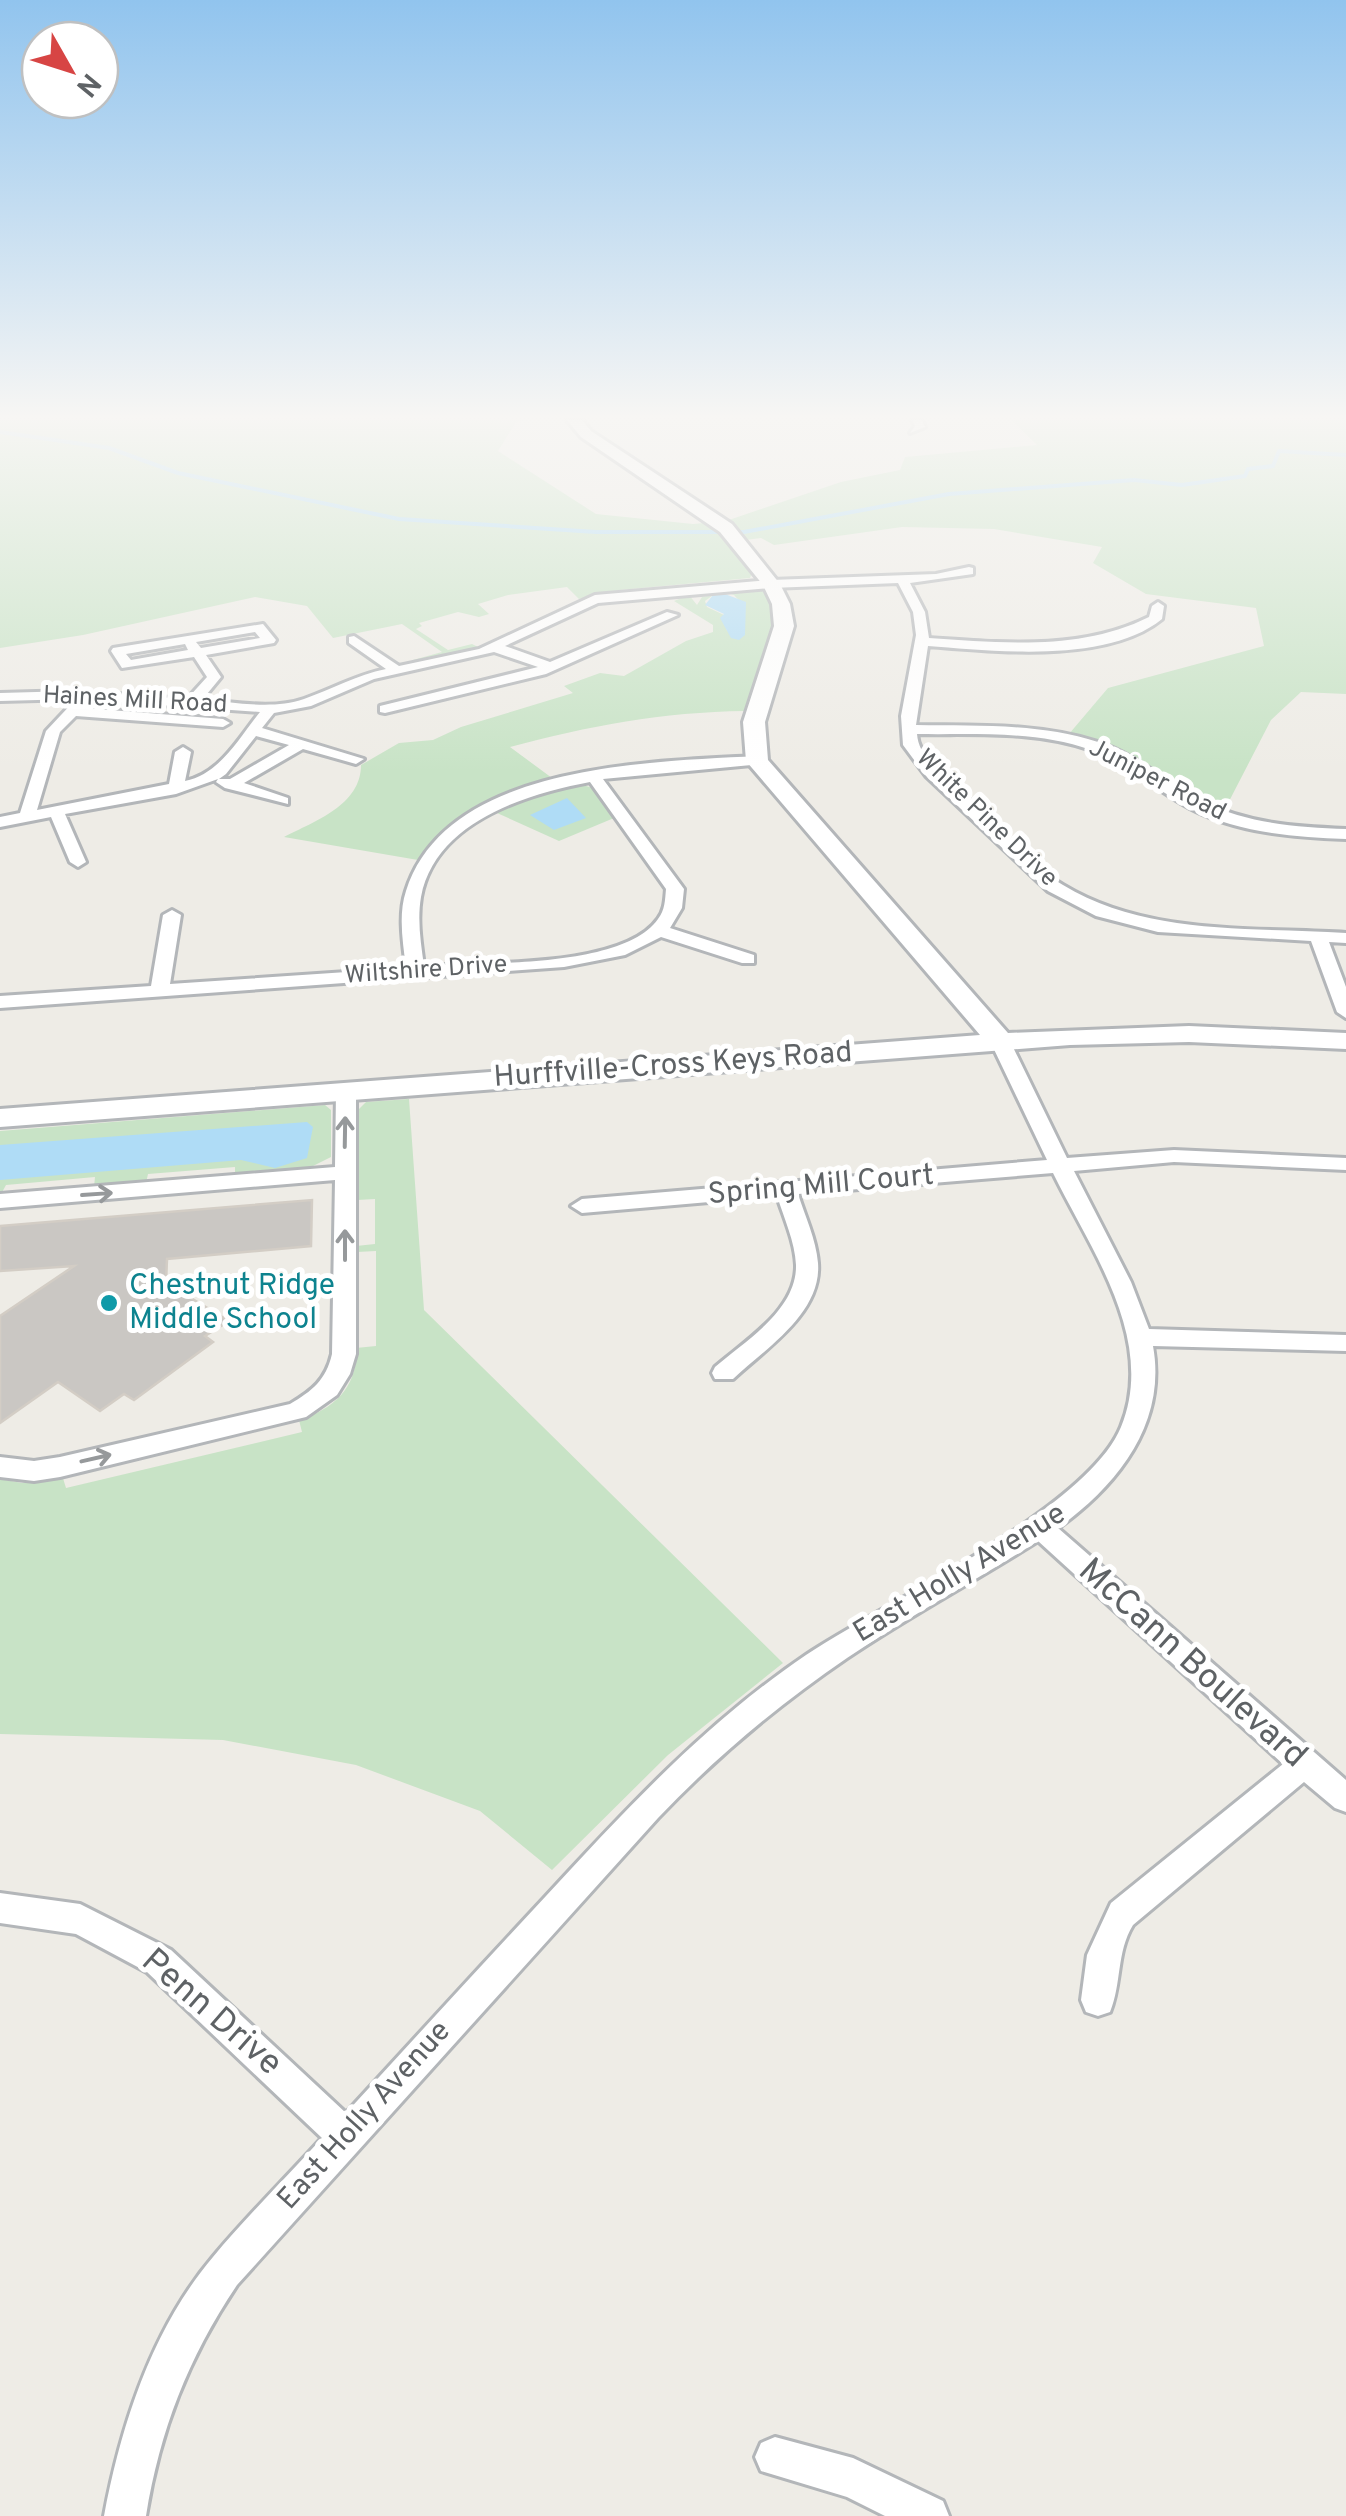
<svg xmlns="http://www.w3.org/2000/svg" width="1346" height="2516" font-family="Overpass,sans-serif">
  <rect width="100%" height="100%" fill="#eeece6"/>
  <!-- green -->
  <g fill="#c8e3c6">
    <polygon points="0,420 528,420 516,422 498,451 596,514 693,524 726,521 841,482 900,470 905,457 1037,445 1011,420 1346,420 1346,694 1301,692 1271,720 1224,811 1125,754 1069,734 1108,688 1264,646 1256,608 1146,594 1093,563 1102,547 994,529 902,527 774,545 761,538 730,542 752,573 750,578 620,590 579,599 567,587 508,595 478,604 489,614 479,617 458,612 419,623 422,626 416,629 448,650 472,644 480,648 411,665 413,660 442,652 402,624 333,638 307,606 255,597 83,635 0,648"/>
    <path d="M 761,590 C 792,612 755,682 745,711 C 663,712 588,726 510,747 L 552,778 C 500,795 453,816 418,860 L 284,837 C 315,821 361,805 361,765 L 399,743 L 433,740 L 461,727 L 573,693 L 564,686 L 600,673 L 624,676 L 686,641 L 713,632 L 713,625 L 674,601 L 689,595 L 697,605 L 702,597 L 713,595 L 705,601 L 707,607 L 724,615 L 727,631 L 745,630 L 745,607 L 734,595 L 724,592 Z"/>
    <polygon points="576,783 593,788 614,818 559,841 497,813 537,794"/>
    <path d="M 409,1099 L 424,1310 L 783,1663 L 668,1755 L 552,1870 L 480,1811 L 356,1765 L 223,1740 L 0,1734 L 0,1479 L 22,1483 L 62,1475 L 66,1488 L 302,1432 L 299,1420 C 335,1408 358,1387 356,1348 L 376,1346 L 376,1251 L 357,1252 L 356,1246 L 375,1244 L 375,1199 L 357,1200 L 358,1110 L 366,1102 Z"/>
    <polygon points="325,1105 331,1110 331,1157 303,1171 235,1176 235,1167 148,1174 146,1183 94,1187 95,1177 6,1185 0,1196 0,1131"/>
  </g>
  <!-- water -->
  <g fill="#afdcf6">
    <polygon points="725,594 746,602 745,635 739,640 731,638 720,618 724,614 705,605 713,595"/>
    <polygon points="567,798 586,818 554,830 530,815"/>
    <polygon points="307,1122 313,1127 307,1158 275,1168 241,1160 0,1180 0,1145"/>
  </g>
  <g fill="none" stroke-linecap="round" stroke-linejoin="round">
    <!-- stream -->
    <polyline stroke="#afdcf6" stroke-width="4" points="0,432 109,448 178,473 399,519 596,532 744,532 949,494 1134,480 1182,485 1245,476 1248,469 1273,466 1279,451 1346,455"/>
  </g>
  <!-- building -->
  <polygon fill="#cac7c3" stroke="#d3cdc5" stroke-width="2.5" points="312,1200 311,1246 167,1259 166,1283 229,1321 205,1336 213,1342 134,1400 124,1394 100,1411 58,1382 0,1423 0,1316 74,1266 0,1271 0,1226"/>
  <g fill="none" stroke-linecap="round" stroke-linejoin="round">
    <defs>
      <g id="street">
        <polygon points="912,420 922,420 925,427 910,433 915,426"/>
        <path d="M 969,567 L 973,568 L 973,574 L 910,583 L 925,612 L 929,638 C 1003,643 1081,651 1149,617 L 1152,606 L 1158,602 L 1164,606 L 1162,619 C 1107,664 994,651 928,646 L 916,725 C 977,726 1039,723 1098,742 C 1137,755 1168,784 1204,802 C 1248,824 1298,827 1346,829 L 1346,839 C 1293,837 1238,833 1190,808 C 1156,790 1127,763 1091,750 C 1036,730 974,735 917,734 C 919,762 953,785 973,803 C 1001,829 1030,865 1063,885 C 1147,936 1252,927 1346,933 L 1346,943 L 1329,942 L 1346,987 L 1346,1018 L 1337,1012 L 1311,941 L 1158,932 L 1096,916 L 1048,891 L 926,776 L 903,745 L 901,716 L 916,635 L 913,612 L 898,583 L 771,588 L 598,603 L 505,646 L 550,662 L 667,612 L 678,615 L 546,674 L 385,713 L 380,712 L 380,706 L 538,667 L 494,652 L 374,679 L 311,706 L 274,713 L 262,728 L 364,759 L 356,764 L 303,749 L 244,783 L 288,798 L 288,804 L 225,788 L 216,782 L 218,779 L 176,794 L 65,814 L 86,862 L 78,867 L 70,862 L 51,817 L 0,827 L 0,817 L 20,813 L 46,731 L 76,699 L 0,701 L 0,693 L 73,691 L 187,699 L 207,677 L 194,657 L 122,668 L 111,651 L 113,648 L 263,624 L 276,640 L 274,643 L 206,655 L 221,677 L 202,700 C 235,702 272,710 304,699 C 332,689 357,675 386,669 L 349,643 L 349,637 L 354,636 L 399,666 L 479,649 L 595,595 L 771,580 L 936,574 ZM 255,632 L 260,638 L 201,648 L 196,642 ZM 185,644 L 188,650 L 131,660 L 126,654 ZM 89,700 L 260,712 C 239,738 220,774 185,781 L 191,752 L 183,747 L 175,752 L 169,784 L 37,810 L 60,732 L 76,716 L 223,727 L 230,723 L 223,719 L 84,708 ZM 256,736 L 289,745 L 230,779 L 219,779 L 226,774 Z"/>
        <path d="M 757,756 L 762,758 L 762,764 L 603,779 L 684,889 L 682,908 L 670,928 L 754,955 L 754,963 L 742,963 L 661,937 L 625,955 L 564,967 L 0,1008 L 0,996 L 151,986 L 163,915 L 172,910 L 181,915 L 170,984 L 406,968 C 403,943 398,915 406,891 C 446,764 649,762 757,756 ZM 590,782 L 666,889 C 665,900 665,910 658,919 C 623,969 481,962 424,966 C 421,944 417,920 421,897 C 435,822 526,794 590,782 Z"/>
        <path d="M 1000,1035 L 1010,1041 L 1067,1158 L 1174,1150 L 1346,1158 L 1346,1170 L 1174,1162 L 1074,1171 L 1131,1282 L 1149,1329 L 1346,1335 L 1346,1351 L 1153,1346 C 1167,1423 1118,1485 1058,1528 L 1346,1780 L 1346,1812 L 1335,1808 L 1304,1782 L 1133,1925 C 1116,1953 1122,1983 1110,2012 L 1098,2016 L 1086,2012 L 1081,2000 L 1087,1955 L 1111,1903 L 1283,1764 L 1038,1541 C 975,1581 909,1616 847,1658 C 778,1705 715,1758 658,1818 L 237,2285 C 188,2358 160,2430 146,2516 L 104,2516 C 121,2425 152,2329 213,2257 C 247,2216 286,2178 322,2138 L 147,1972 L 76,1934 L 0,1923 L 0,1893 L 80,1904 L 171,1950 L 346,2113 C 413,2040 479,1968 546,1896 C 627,1808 707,1722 806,1655 C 885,1602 1087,1510 1121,1427 C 1157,1339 1090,1249 1053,1173 L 798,1194 C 805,1216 816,1239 818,1263 C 822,1313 765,1349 733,1379 L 715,1379 L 712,1373 L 715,1367 C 745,1341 797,1310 796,1265 C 795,1242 784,1218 777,1196 L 582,1213 L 571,1206 L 582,1199 L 1047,1160 L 990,1041 Z"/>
        <path d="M 346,1085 L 356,1091 L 356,1354 L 350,1374 L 337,1395 L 306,1417 L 60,1477 L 34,1481 L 0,1477 L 0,1457 L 34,1461 L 60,1457 L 290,1404 C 312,1391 326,1380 332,1354 L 335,1180 L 0,1208 L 0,1194 L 335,1167 L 336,1091 Z"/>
        <polygon points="775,2437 853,2458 943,2501 949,2516 885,2516 847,2497 761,2471 755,2457 761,2443"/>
      </g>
      <polygon id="secondary" points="567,420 582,420 591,431 732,524 780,584 790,604 794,626 765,722 768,760 1008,1033 1189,1026 1346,1033 1346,1049 1189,1042 1070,1045 0,1127 0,1109 980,1035 746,761 743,722 774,626 772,604 763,585 720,532 581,437"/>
    </defs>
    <!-- street casing -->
    <use href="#street" stroke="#b3b6b9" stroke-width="6"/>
    <!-- secondary casing -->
    <use href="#secondary" stroke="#b3b6b9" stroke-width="6"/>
    <!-- street -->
    <use href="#street" fill="#fff" fill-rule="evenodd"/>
    <!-- secondary -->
    <use href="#secondary" fill="#fff" fill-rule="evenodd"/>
  </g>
  <!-- one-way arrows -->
  <defs><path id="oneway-shaft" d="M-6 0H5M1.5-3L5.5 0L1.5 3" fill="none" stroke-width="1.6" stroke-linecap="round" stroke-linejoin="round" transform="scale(2.5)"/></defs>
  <g stroke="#96999b">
    <use href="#oneway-shaft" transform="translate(345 1132) rotate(-89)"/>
    <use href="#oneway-shaft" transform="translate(97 1194) rotate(-4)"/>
    <use href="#oneway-shaft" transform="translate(345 1245) rotate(-90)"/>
    <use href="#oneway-shaft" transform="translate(96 1458) rotate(-13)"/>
  </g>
  <!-- sky -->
  <linearGradient id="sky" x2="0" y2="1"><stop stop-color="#91c4ee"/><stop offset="0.54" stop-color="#f7f6f4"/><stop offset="1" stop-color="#f7f6f4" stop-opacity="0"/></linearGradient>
  <rect width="1346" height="772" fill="url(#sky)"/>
  <!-- markers -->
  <circle fill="#0f9aa8" stroke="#fff" stroke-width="4" cx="109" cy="1303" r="10"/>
  <g text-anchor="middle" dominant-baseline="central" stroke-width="10" stroke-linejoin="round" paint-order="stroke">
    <!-- far-street labels -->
    <g font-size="25" fill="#5e6265" stroke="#fff">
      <text transform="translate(135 701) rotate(3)">Haines Mill Road</text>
      <text transform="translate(1157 781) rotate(27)">Juniper Road</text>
      <text transform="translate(986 819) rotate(44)">White Pine Drive</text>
      <text transform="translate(426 971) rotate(-4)">Wiltshire Drive</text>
    </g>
    <!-- street labels -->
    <g font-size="30" fill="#5e6265" stroke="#fff">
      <text transform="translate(673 1066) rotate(-4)">Hurffville-Cross Keys Road</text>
      <text transform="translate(821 1186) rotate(-5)">Spring Mill Court</text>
      <text transform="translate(960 1574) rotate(-31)">East Holly Avenue</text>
      <text transform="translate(365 2116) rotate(-48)">East Holly Avenue</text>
    </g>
    <!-- culture labels -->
    <g font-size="30" fill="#0d838f" stroke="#fff" text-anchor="start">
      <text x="129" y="1286">Chestnut Ridge<tspan x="129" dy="34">Middle School</tspan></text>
    </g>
    <!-- near-street labels -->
    <g font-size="35" fill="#5e6265" stroke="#fff">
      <text transform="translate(1192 1664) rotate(42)">McCann Boulevard</text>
      <text transform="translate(211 2013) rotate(41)">Penn Drive</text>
    </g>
  </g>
  <!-- north arrow -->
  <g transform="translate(70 70) rotate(129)"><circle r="48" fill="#ffffff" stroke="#bfc0c1" stroke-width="2.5"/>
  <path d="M0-8L18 38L0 25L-18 38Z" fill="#d74544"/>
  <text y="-15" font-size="28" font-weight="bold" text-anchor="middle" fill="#5e6265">N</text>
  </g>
</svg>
